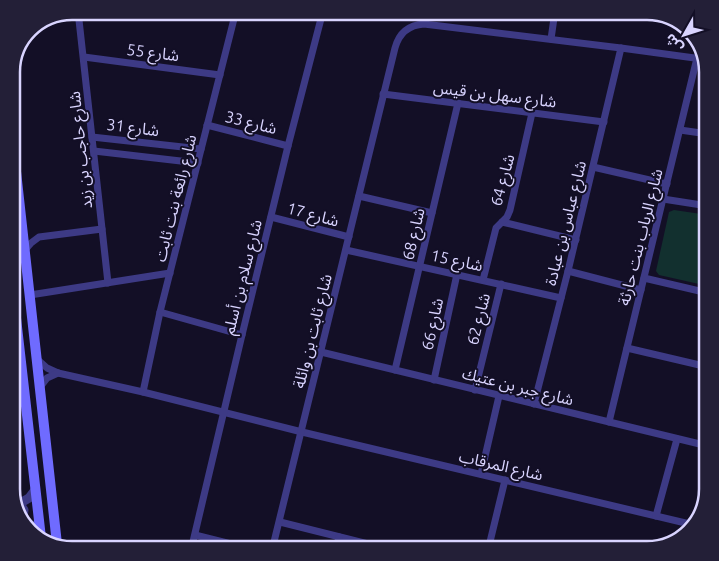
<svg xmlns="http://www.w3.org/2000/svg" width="719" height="561" font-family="Ubuntu,'Noto Sans Arabic',sans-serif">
  <rect width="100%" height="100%" fill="#130f26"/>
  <!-- green -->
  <polygon fill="#12302f" points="674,210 708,215 708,286 659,275 656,271 669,212"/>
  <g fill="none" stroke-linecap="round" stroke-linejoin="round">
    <!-- minor -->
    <g stroke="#3d3a85" stroke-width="7">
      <polyline points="78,11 108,283"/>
      <polyline points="305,11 322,14"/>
      <polyline points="551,39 555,11"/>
      <polyline points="84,57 220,75"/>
      <polyline points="383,94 604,122"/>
      <polyline points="207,125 288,146"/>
      <polyline points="680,130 708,134"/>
      <polyline points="92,137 201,149"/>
      <polyline points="94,151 198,163"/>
      <polyline points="593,167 667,184"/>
      <polyline points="359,196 432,213"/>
      <polyline points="663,199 708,206"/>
      <polyline points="271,217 349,237"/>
      <polyline points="502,222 576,240"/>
      <polyline points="25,250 31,243 39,237 102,229"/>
      <polyline points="346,250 561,298"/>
      <polyline points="568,271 641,290"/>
      <polyline points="644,278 708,293"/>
      <polyline points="483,280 496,228 507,217 510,210 532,113"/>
      <polyline points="30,295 170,273"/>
      <polyline points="160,312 242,335"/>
      <polyline points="627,348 708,367"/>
      <polyline points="321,352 708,446"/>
      <polyline points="37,359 47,368 58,373 143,392 302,432 694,525"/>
      <polyline points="395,370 458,103"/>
      <polyline points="434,380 457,274"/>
      <polyline points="40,387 47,378 58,373"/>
      <polyline points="475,390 501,284"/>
      <polyline points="143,392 160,312 236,11"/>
      <polyline points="534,404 568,271 621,48"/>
      <polyline points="609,422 697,58"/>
      <polyline points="481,474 499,396"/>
      <polyline points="656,516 677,439"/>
      <polyline points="280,522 392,550"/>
      <polyline points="195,535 256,550"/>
      <polyline points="191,550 242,335 288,146 323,11"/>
      <path d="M 272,550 L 395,48 C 399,33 409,25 424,24 L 621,48 L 702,59"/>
      <polyline points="336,550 339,537"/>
      <polyline points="488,550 505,480"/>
    </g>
    <!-- tertiary -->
    <g stroke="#3d3a85" stroke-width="9">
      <polyline points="20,504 24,510 23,517"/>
      <polyline points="17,505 29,498 35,490"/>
      <polyline points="26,522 33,526 40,532"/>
    </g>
    <!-- secondary -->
    <g stroke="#6f6bff" stroke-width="10">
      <polyline points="11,126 57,544"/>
      <polyline points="11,274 41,538"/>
    </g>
  </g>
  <g text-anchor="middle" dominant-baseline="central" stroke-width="4" stroke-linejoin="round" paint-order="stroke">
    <!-- street labels -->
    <g font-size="16" fill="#d9d4ff" stroke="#130f26">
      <text transform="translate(153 52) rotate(7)">شارع 55</text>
      <text transform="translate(495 94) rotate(7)">شارع سهل بن قيس</text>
      <text transform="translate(251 122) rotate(14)">شارع 33</text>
      <text transform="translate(133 127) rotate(7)">شارع 31</text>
      <text transform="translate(80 150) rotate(-96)">شارع حاجب بن زيد</text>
      <text transform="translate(502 180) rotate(-75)">شارع 64</text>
      <text transform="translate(175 198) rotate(-76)">شارع رائعة بنت ثابت</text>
      <text transform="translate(313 214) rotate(15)">شارع 17</text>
      <text transform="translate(565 223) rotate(-76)">شارع عباس بن عبادة</text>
      <text transform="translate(413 234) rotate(-77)">شارع 68</text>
      <text transform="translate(640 237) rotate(-76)">شارع الرباب بنت حارثة</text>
      <text transform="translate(457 260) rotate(12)">شارع 15</text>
      <text transform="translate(242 277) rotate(-76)">شارع سلام بن أسلم</text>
      <text transform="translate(478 319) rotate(-76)">شارع 62</text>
      <text transform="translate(432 324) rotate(-78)">شارع 66</text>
      <text transform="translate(312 331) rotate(-76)">شارع ثابت بن وائلة</text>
      <text transform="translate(518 386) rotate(14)">شارع جبر بن عتيك</text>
      <text transform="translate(501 465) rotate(13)">شارع المرقاب</text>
    </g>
  </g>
  <!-- crop -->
  <path d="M0 0H719V561H0ZM72 20H647A52 52 0 0 1 699 72V489A52 52 0 0 1 647 541H72A52 52 0 0 1 20 489V72A52 52 0 0 1 72 20Z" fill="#231f37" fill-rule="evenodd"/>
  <path fill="none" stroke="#d9d4ff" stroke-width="2.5" d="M72 20H647A52 52 0 0 1 699 72V489A52 52 0 0 1 647 541H72A52 52 0 0 1 20 489V72A52 52 0 0 1 72 20Z"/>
  <!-- north arrow -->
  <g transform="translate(684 35) rotate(231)" stroke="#130f26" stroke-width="4" paint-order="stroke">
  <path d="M0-4L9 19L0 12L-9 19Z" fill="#d9d4ff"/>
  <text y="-8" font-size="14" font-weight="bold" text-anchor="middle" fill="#d9d4ff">ش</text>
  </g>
</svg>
